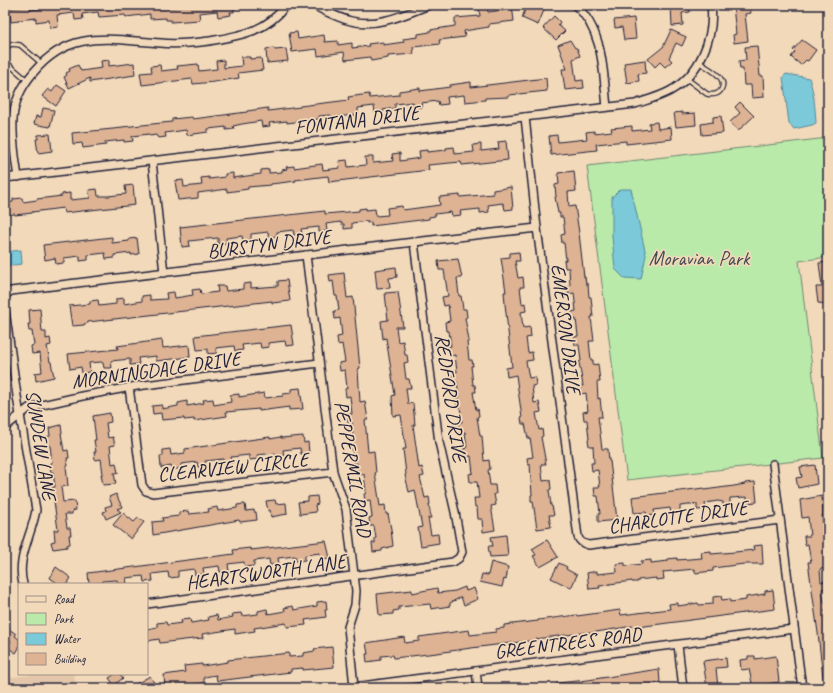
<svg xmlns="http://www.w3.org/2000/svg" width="833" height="693" font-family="Caveat,sans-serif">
  <rect width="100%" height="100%" fill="#f2d9ba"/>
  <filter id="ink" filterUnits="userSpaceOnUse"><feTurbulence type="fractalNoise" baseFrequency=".025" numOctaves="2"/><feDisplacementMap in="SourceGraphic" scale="8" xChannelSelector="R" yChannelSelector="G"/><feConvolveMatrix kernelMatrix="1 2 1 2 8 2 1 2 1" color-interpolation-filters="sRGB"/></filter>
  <g filter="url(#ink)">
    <!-- built -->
    <polygon fill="#e4c7aa" points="39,674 74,674 76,688 5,688 5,678"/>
    <!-- green -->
    <polygon fill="#baeaa9" stroke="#6e8672" points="828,138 828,257 799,261 823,458 627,480 587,166"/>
    <!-- water -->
    <g fill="#7bcad9" stroke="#57879a">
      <path d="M 786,74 L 809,78 C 814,92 815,107 816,123 L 812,125 L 794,129 L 789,123 L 783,77 Z"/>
      <polygon points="620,189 631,189 646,255 641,279 624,278 615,269 612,236 612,197"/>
      <polygon points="21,250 22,264 5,266 5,252"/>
    </g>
    <!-- building -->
    <g fill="#ddb394" stroke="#22223b">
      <polygon points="60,5 156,5 157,9 190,5 234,5 234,12 230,12 231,15 218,17 217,11 199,13 200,20 171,22 171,20 166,20 166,18 150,19 150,14 126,17 125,15 99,17 98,12 82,14 83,19 75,20 74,13 57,15 58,27 50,28 49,20 36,22 36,18 19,20 19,21 11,22 9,8 30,6 30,10 60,7"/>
      <polygon points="504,5 512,5 514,21 489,24 489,27 464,31 465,37 439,40 440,44 413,47 414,54 388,56 388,58 371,61 370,57 345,60 344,52 318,56 317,49 292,52 289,33 297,32 298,39 324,35 325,42 338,41 338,45 352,43 352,48 369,46 368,44 383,42 383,45 404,42 403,39 418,37 418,34 430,32 430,30 455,26 455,18 480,16 479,9 487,8 488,12 504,10"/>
      <polygon points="671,5 689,5 690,12 682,13 683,25 672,26"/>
      <polygon points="741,5 750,5 751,13 745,14 748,41 734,43 733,35 736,34 733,6"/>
      <polygon points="526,7 535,10 536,7 544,10 538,25 522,18"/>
      <polygon points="554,16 560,22 558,25 565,31 556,40 543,28"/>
      <polygon points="634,18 636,39 624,40 622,27 615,28 614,20"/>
      <polygon points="671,30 686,37 682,46 676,43 669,58 672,61 665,67 660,62 655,67 648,59 663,47"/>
      <polygon points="570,40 575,48 577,48 580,56 573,59 576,81 583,80 584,88 565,90 562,69 567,69 558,45"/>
      <polygon points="802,40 816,50 808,61 806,60 801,65 791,57 795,52 793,50"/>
      <polygon points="757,46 760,76 763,76 764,97 752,98 751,85 744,85 743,69 740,69 739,61 746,60 745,47"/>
      <polygon points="274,48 275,50 286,49 288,61 267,63 266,49"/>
      <polygon points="241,57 250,57 250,59 261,58 263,70 238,73 239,78 214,82 193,84 192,79 142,85 140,73 152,72 151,66 160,65 161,71 178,69 177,66 198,64 199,71 217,69 216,61 224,60 224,68 242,66"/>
      <polygon points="109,60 109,66 134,63 135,75 90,82 90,78 69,88 64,77 67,75 66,73 70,71 69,69 78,65 81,71 102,68 101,61"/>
      <polygon points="645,60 646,73 638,74 639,81 627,83 624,63"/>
      <polygon points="546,78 547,91 509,95 509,97 485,98 485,100 465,102 464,95 447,97 448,104 439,105 438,101 421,103 422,107 414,108 413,102 395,104 395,108 383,110 383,112 375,113 374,106 358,108 358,115 332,117 332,116 330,115 319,116 319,119 287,123 287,121 269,123 270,126 262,127 261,121 242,124 233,126 234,129 226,130 226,127 208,129 208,132 187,135 186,130 165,133 166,137 158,138 156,135 150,136 149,134 132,136 133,141 124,142 124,140 105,142 106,145 83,148 82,143 73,144 72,133 123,128 122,127 172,122 172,119 192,117 193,119 247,112 247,111 268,108 268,111 300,107 300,106 349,100 348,97 369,94 370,98 399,95 399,91 420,88 420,91 450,87 450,85 471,82 471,87"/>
      <polygon points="57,85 66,91 56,106 42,96 48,89 52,92"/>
      <polygon points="740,102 754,116 738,131 730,122 740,113 735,107"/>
      <polygon points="43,108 54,110 50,127 34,124 36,116 41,117"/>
      <polygon points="682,112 682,114 695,113 696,125 676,127 674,113"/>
      <polygon points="721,116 723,133 702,135 701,124 713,122 713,117"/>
      <polygon points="657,122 658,129 671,127 672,139 626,144 626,141 596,144 597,150 551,155 549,136 557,135 558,142 587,139 586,132 594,131 594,133 612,131 611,128 632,126 632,131 650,129 649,123"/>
      <polygon points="50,134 52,151 38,153 36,139 38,139 38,135"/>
      <polygon points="506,141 508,160 462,165 461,162 428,165 429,170 329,182 328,176 295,180 296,181 271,184 271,185 248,187 248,189 227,192 227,189 198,193 198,198 178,200 175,181 183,180 184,187 202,185 201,178 209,177 209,179 225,177 225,174 233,173 233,178 261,174 261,170 269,169 269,173 282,172 282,170 287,169 286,167 294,166 294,168 322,164 323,170 340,168 339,161 347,160 348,167 366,165 365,157 373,157 373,163 393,161 392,154 400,153 400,161 420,158 419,151 427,150 427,152 446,150 446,148 454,147 455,154 474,152 473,145 481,144 481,151 499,149 498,142"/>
      <polygon points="574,171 576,191 568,192 569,207 575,206 579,233 584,277 585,277 586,284 588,284 589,297 591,297 593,317 591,317 594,341 589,341 591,360 593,360 593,365 598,364 600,382 597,382 598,399 600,398 602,417 598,417 602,449 608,449 609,461 610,461 617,520 598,522 598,514 600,514 598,496 595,496 594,487 600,487 598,470 592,471 591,463 594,463 593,446 589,446 588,439 589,439 587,420 584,420 583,412 588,411 586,393 581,394 580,386 583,386 579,362 581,361 579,345 575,345 574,337 578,336 576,319 572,320 571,312 576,311 574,293 568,294 568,286 570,285 569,268 565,268 564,260 566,260 564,243 562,243 561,235 565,234 563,217 560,217 560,213 558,213 555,197 556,197 555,185 559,184 558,173"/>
      <polygon points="133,185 135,205 64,213 63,208 32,212 32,213 15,215 15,214 5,215 5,203 13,202 13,199 22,198 23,202 37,200 37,199 62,196 62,194 70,193 70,200 90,198 89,190 97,189 98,196 108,196 126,194 125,186"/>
      <polygon points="511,187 513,209 505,210 504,205 503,205 503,203 488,205 489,212 480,213 480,209 460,211 461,215 452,216 451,212 435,214 435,216 429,217 429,219 371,226 371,222 367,223 367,221 352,223 352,228 344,229 344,224 341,224 341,222 326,224 327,231 319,232 319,227 301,229 302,234 294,235 293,230 277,232 277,236 269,237 268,232 251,234 251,240 243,241 242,236 226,238 227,243 218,244 218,238 207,239 189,241 190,246 182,247 180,227 325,211 325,214 359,211 359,209 366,208 366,210 375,209 376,216 388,215 387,208 402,206 403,210 440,205 439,197 460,195 460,197 493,194 493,190"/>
      <polygon points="112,237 112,243 129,241 129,239 137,238 139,254 131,255 131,253 114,255 114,258 106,259 105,253 88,255 88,260 80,261 80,256 64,258 64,263 56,264 55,258 45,260 43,245"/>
      <polygon points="519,252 520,261 515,261 518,278 523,277 524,287 520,287 522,304 525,303 526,311 521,312 523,328 530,327 531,337 526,338 528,353 532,352 533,360 526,361 529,378 535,377 536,385 532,386 534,403 539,402 541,412 536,413 539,430 542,429 543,436 541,437 546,464 541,464 543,481 550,480 551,489 549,490 551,506 552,506 554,515 549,515 551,527 537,529 533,501 531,501 531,495 532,495 530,464 528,465 527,458 533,457 530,438 528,438 525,424 522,424 521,418 522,418 516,375 507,377 506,368 512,367 505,304 504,292 506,292 501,258 510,257 510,253"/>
      <polygon points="458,259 462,278 457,278 459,296 461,296 463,309 466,309 467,317 465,318 469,341 467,342 469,360 472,360 473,366 471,366 473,385 475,385 476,392 473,392 476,410 478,409 479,416 477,417 480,436 482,436 484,461 489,460 490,469 488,470 490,485 495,485 496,494 494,494 496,505 491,506 495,530 483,532 482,519 478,519 477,507 475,507 474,498 479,498 477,482 470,482 469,474 473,473 471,456 464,457 463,449 467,448 465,432 460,432 458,423 462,422 460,407 457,407 456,399 459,398 457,382 453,382 452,373 457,372 455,355 450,356 448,347 451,346 449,331 446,331 445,322 450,321 448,305 444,306 442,297 448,296 444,270 439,270 438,261"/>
      <polygon points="828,262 828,304 818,303 816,287 822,287 819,263"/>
      <polygon points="396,267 397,277 389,278 390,288 377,289 375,270"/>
      <polygon points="344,273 347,298 353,297 360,368 358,369 360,402 365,401 368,420 365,420 368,452 374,451 376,473 375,473 380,506 385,505 386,514 388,514 391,529 393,546 382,549 382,551 373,552 372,543 375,543 375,538 376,538 374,526 370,526 369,518 372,517 370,500 365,501 364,494 366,493 364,474 358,475 357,463 354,464 351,439 353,439 352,422 348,423 347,414 352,414 350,396 346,397 345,389 347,388 345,370 340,371 339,363 345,362 342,344 338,345 337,337 342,336 340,318 335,319 334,311 339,310 337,296 335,296 333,281 330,282 329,275"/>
      <polygon points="287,280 290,301 272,303 272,301 88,322 88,323 84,324 84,325 72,326 69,306 90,304 90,301 98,300 99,306 116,304 116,299 124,298 124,304 142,301 142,296 150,295 150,300 167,299 166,293 174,292 175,298 193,295 192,290 200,289 201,294 218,292 217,286 225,286 226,291 243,289 243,284 251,283 251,288 278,286 278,281"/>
      <polygon points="398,292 403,327 396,327 398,342 403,341 405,355 407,355 408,362 404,363 406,379 409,379 411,388 406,388 408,404 413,403 415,425 413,425 419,468 422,467 424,476 420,477 425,498 429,497 430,504 429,505 431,518 428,518 431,535 438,534 439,543 421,546 418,528 422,527 415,490 409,492 405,475 406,474 403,449 406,449 401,415 393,416 392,396 395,395 386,338 383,339 381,321 388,320 385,293"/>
      <polygon points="40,309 42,332 46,332 46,339 50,338 51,345 47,346 50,362 51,362 54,377 36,381 35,373 42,372 40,353 32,354 31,346 34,345 32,331 29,331 28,324 30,324 29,310"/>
      <polygon points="291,325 294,345 286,346 285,341 268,343 269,347 261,348 260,343 242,345 243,350 235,351 234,346 216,348 217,353 208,354 208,349 197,350 195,336"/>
      <polygon points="162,340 163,348 189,345 190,357 156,361 156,356 138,358 139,364 130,365 130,359 111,361 112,368 104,368 103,363 101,362 89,363 90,372 82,373 81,367 70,369 68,354 118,349 117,346"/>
      <polygon points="300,388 303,409 289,410 289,407 259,411 259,409 226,412 227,416 194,421 194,419 184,420 184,418 162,420 161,413 153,414 152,406 162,405 162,409 178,406 178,403 187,401 187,406 204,403 203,400 213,399 214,405 231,402 230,395 239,394 239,397 264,393 265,398 283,396 283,394 291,393 291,389"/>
      <polygon points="110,413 111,422 106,423 108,438 113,437 115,445 110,446 112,464 116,463 118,473 114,473 116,484 103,485 101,474 103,474 101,459 95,460 94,452 96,452 94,440 96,440 93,416"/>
      <polygon points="61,425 62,433 61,433 64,451 68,450 69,458 67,458 68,466 66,466 68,486 61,487 63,502 75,501 76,510 72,511 72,514 65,514 67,528 70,528 71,535 69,535 70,544 67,545 67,547 53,549 51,542 55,541 54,530 58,530 52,487 55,487 53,472 51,472 49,464 52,463 50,445 47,446 45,437 50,436 49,428"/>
      <polygon points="303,436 304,443 308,442 309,453 301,454 300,448 283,450 284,456 276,457 275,453 257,455 258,459 249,460 249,455 231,457 232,463 224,464 223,459 205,461 206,467 198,467 197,462 181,464 181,468 172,470 171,466 161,468 160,456 163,456 163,450 170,449 171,455 185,453 185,449 270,437 270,439 281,437 281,438"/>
      <polygon points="815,465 817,484 798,488 796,478 802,477 800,467"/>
      <polygon points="755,482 757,502 747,503 747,497 730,498 730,505 723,506 723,502 718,501 705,503 706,509 697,510 697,504 680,506 680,512 671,513 670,508 654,510 655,515 647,516 646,512 634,513 632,497 704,488 704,490 734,486 745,484 745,483"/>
      <polygon points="116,494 122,507 117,509 121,512 106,519 103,512 106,511 105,507 112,505 109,497"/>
      <polygon points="317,496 318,504 315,505 316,512 300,514 298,502 308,501 308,497"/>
      <polygon points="822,496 823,515 822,515 828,564 828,568 820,569 821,582 825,581 826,588 822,589 824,603 828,602 828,609 825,610 828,625 828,687 824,687 818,633 808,562 811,562 808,544 805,545 804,536 810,536 808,517 802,518 800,500"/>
      <polygon points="275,500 276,504 286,503 287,514 271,517 270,510 268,511 266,501"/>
      <polygon points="245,504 246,511 254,510 254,512 256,512 257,520 240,522 239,520 153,535 152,522 163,521 162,518 179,516 179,512 188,511 189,514 209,512 208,509 217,507 218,511 237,508 237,505"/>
      <polygon points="123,513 134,522 138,518 144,522 131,539 113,525"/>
      <polygon points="506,535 508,556 490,557 488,546 493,546 491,537"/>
      <polygon points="547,540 558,557 540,567 533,556 536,555 532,549"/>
      <polygon points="326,541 330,558 321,559 320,553 305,555 305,560 296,561 295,556 278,558 279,564 270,565 269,559 254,561 254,566 245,567 244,562 228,564 229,571 220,572 219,566 203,568 204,574 195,575 194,569 178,571 178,577 169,578 168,572 152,574 153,581 144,582 143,576 126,578 127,584 118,584 117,580 102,581 102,583 89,584 88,573 234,554 233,550 250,548 251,550"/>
      <polygon points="762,545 763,564 744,564 713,568 713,571 695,573 695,569 663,572 664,579 656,580 656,578 638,580 638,582 632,582 632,581 609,584 609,585 599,586 600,588 589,589 587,573 597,571 597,574 617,572 616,564 625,563 625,566 642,564 641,561 651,560 651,563 668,561 667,559 677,558 677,560 702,558 701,552 711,551 711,554 735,552 754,550 753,546"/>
      <polygon points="491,562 508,567 506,580 504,579 502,587 480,582 482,574 488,575"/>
      <polygon points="559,563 567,567 566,569 577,575 571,588 551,578"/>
      <polygon points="56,567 71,578 67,584 59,584 50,578"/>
      <polygon points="465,587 466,591 474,588 478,599 464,605 461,597 450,603 450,606 431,609 430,604 399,607 399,610 393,611 393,614 379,615 377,594 412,590 412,593 437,588 438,593 455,591"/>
      <polygon points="773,590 775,609 645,626 634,628 633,626 590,633 590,632 558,636 536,639 537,640 471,648 437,653 394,658 393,655 381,656 381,660 367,662 366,654 368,654 366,643 404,637 405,643 419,641 419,637 469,630 470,635 496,632 496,629 504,628 504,625 538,621 538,620 577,615 577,616 620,610 621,615 670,609 669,604 678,603 678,606 698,603 699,605 713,604 713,597 721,596 722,600 730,599 730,602 746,600 746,597 765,594 765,591"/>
      <polygon points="326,601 327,610 325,610 326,617 305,620 306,625 287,627 286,623 254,628 255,631 235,634 235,629 202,634 203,638 184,640 160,643 159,639 147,641 147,629 157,627 157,623 166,622 167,625 182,623 181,620 190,619 191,623 209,620 208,617 217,615 218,620 233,617 232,614 241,613 242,616 258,614 258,611 267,609 268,614 285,611 284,608 293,606 294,610 317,606 317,602"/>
      <polygon points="9,629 16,634 15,636 19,639 19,648 16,653 7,647 11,641 5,635"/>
      <polygon points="332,647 334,667 303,670 303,668 291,669 291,672 217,681 216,675 204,677 204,683 165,688 164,675 185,672 184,666 202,664 202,666 228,662 228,660 289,653 289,657 303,656 303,653 315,651 314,649"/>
      <polygon points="748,656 755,656 755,659 776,656 779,682 761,685 762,688 753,688 749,669 741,670 740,660 748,659"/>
      <polygon points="726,658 727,667 716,668 718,688 707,688 703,661"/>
      <polygon points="659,669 660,683 638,686 639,688 611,688 611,686 600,688 557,688 557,683 588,680"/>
      <polygon points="115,674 120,674 123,678 114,685 109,678"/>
      <polygon points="150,676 157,688 129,688"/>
    </g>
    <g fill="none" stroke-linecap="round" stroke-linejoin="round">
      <defs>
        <g id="service">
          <polyline points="5,49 11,44 20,45 41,63"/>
          <polyline points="5,61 27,80"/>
          <path d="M 687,79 L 707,94 C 712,95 718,95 721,90 C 729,77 707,68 699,62"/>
        </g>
        <g id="minor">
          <path d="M 313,5 C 325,11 338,18 351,21 C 377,28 406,14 429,5"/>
          <path d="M 575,5 C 604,30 603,72 607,107"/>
          <path d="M 525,117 L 537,228 L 578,537 C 580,542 583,544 589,545 L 780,520"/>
          <polyline points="152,161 164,273"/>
          <path d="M 18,177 C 15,158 12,138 13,119 C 14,103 22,86 33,73 C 70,28 110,40 161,43 C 177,45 193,43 209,41 C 239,36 267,32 286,5"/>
          <path d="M 5,178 L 635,104 C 647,100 659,97 670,91 C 699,75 715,38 711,5"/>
          <polyline points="306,255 333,472 346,509 356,591 355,605 348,627 354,687"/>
          <polyline points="5,295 11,291 414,242 537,228"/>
          <path d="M 5,310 L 18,403 L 36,510 C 32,535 16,558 23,584"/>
          <polyline points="129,387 142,485 146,491 153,493 161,492 333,472"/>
          <polyline points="5,427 29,408 82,396 137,386 319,363"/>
          <polyline points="773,464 802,688"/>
          <polyline points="147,604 453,562 459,558 462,552 455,512 439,442 414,242"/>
          <polyline points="678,645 683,688"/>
          <polyline points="476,671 478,688"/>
          <polyline points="346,688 794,629"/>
        </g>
      </defs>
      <!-- service casing -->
      <use href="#service" stroke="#22223b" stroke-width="6"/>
      <!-- minor casing -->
      <use href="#minor" stroke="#22223b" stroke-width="10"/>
      <!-- service -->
      <use href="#service" stroke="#f2d9ba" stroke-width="3.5"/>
      <!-- minor -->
      <use href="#minor" stroke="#f2d9ba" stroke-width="7"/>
    </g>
  </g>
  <g text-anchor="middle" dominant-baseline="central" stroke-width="3.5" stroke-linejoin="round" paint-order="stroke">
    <!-- street labels -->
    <g font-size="20" fill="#22223b" stroke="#f2d9ba">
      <text transform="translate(357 120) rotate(-7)">FONTANA DRIVE</text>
      <text transform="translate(269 244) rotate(-7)">BURSTYN DRIVE</text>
      <text transform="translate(566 329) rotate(83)">EMERSON DRIVE</text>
      <text transform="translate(156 370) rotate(-8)">MORNINGDALE DRIVE</text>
      <text transform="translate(451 398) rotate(82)">REDFORD DRIVE</text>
      <text transform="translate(41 445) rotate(81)">SUNDEW LANE</text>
      <text transform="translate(233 467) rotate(-6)">CLEARVIEW CIRCLE</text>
      <text transform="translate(353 469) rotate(80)">PEPPERMIL ROAD</text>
      <text transform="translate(678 517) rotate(-8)">CHARLOTTE DRIVE</text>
      <text transform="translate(266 572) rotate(-8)">HEARTSWORTH LANE</text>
      <text transform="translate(568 643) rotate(-7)">GREENTREES ROAD</text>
    </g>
    <!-- park labels -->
    <g font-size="20" fill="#404a51" stroke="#f2d9ba">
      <text x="699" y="258">Moravian Park</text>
    </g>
  </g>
  <!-- margin -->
  <rect width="833" height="693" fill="none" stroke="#f2d9ba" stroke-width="20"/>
  <rect x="10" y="10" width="813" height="673" fill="none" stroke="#22223b" stroke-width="1.5" filter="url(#ink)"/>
  <!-- legend -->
  <rect x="18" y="583" width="130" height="92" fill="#f2d9ba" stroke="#9f9087"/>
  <rect x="26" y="596" width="20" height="6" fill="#f2d9ba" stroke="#9f9087"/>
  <text x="54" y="603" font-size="12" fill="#22223b">Road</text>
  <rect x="26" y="613" width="20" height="12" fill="#baeaa9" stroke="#9f9087"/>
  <text x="54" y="623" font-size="12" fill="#22223b">Park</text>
  <rect x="26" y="633" width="20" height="12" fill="#7bcad9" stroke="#9f9087"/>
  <text x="54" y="643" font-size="12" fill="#22223b">Water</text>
  <rect x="26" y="653" width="20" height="12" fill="#ddb394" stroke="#9f9087"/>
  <text x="54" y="663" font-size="12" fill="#22223b">Building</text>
</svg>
